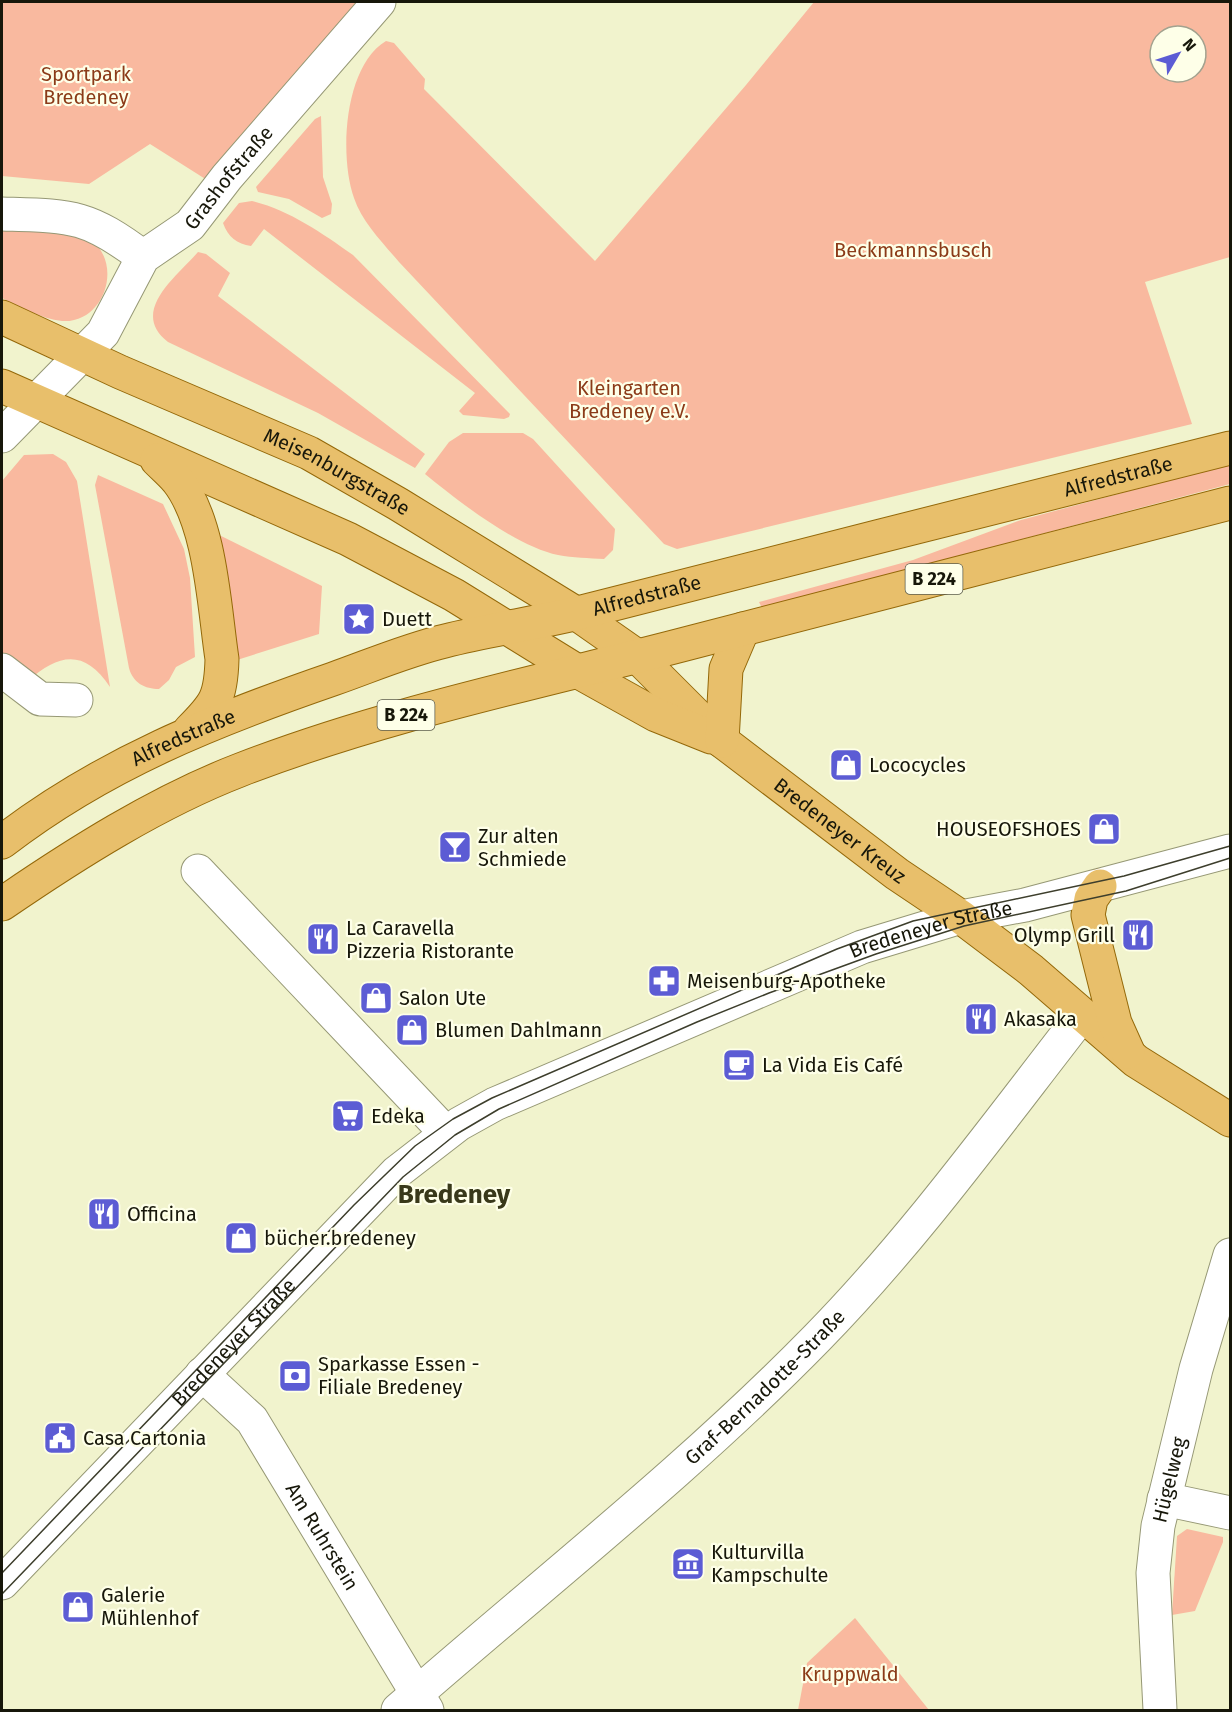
<svg xmlns="http://www.w3.org/2000/svg" width="1232" height="1712" font-family="'Fira Sans',sans-serif">
  <rect width="100%" height="100%" fill="#f1f3cd"/>
  <!-- green -->
  <g fill="#f9b99f" fill-rule="evenodd">
    <polygon points="2,2 372,2 218,187 150,144 89,184 2,176"/>
    <path d="M 814,2 L 1230,2 L 1230,257 L 1145,282 L 1192,424 L 677,549 L 664,544 L 399,262 C 383,243 362,222 354,198 C 339,156 344,66 386,41 L 394,43 L 425,79 L 424,89 L 595,261 L 746,85 ZM 1160,36 L 1196,36 L 1196,72 L 1160,72 Z"/>
    <polygon points="321,116 323,177 332,204 331,214 322,218 289,199 258,192 256,187 315,119"/>
    <path d="M 252,201 C 289,210 322,233 353,255 L 510,414 L 509,417 L 504,419 L 463,415 L 459,411 L 475,393 L 264,229 L 251,246 C 237,244 228,237 223,223 L 239,203 Z"/>
    <path d="M 2,228 C 29,229 64,224 88,238 C 125,261 105,324 62,321 C 41,319 20,306 2,298 Z"/>
    <path d="M 198,252 L 206,254 L 230,273 L 218,296 L 425,454 L 415,468 L 318,413 L 168,342 C 129,312 176,277 198,252 Z"/>
    <path d="M 463,433 L 523,433 L 533,439 L 615,529 L 613,550 L 604,559 C 589,558 573,558 558,555 C 517,547 458,501 425,474 L 449,442 Z"/>
    <path d="M 53,454 L 66,462 L 77,481 L 110,687 C 85,649 59,653 28,681 L 2,652 L 2,481 L 24,455 Z"/>
    <polygon points="1230,464 1230,484 762,608 759,602 913,560 1021,520"/>
    <path d="M 98,475 L 163,504 L 184,549 L 190,578 L 195,657 L 176,667 L 169,680 L 159,689 C 145,689 133,683 129,668 L 95,485 Z"/>
    <polygon points="211,531 322,586 319,634 237,660"/>
    <polygon points="1187,1529 1223,1537 1223,1542 1195,1611 1172,1615 1177,1536"/>
    <polygon points="855,1618 929,1710 798,1710 807,1663"/>
  </g>
  <g fill="none" stroke-linecap="round" stroke-linejoin="round">
    <defs>
      <g id="minor">
        <path d="M 2,214 C 70,216 86,214 143,257"/>
        <path id="s1" d="M 2,436 L 103,333 L 143,257 L 190,225 L 227,177 L 379,2"/>
        <polyline points="2,670 40,699 76,700"/>
        <polyline points="198,871 446,1133"/>
        <path id="s2" d="M 202,1374 L 252,1420 L 427,1710"/>
        <polyline points="1164,1499 1230,1513"/>
        <path id="s3" d="M 2,1583 L 397,1172 L 459,1124 L 495,1104 L 862,947 L 961,917 L 1025,905 L 1230,851"/>
        <path id="s4" d="M 398,1710 C 538,1587 686,1472 817,1338 C 914,1239 997,1124 1082,1015"/>
        <path id="s5" d="M 1160,1710 L 1153,1573 L 1158,1526 L 1196,1369 L 1230,1255"/>
      </g>
      <g id="major">
        <path id="s6" d="M 2,317 L 120,372 L 309,453 L 398,504 L 577,614 L 637,656 L 722,741 L 897,874 L 961,917 L 1031,970 L 1136,1061 L 1230,1120"/>
        <polyline points="2,386 348,539 454,595 577,671 656,715 711,737"/>
        <path d="M 157,460 C 164,467 171,473 177,480 C 211,523 214,606 222,659 C 221,697 216,704 190,730"/>
        <polyline points="722,741 726,669 743,629"/>
        <path id="s7" d="M 2,842 C 103,764 214,720 333,679 C 370,666 407,650 445,641 C 495,628 547,622 598,608 C 808,553 1020,502 1230,448"/>
        <polyline points="1100,886 1091,899 1088,915 1115,1023 1128,1052"/>
        <path d="M 2,904 C 75,854 157,802 240,770 C 387,713 541,682 693,642 C 872,596 1051,549 1230,503"/>
      </g>
    </defs>
    <!-- minor casing -->
    <use href="#minor" stroke="#969875" stroke-width="35"/>
    <!-- major casing -->
    <use href="#major" stroke="#946809" stroke-width="35"/>
    <!-- minor -->
    <use href="#minor" stroke="#fff" stroke-width="33"/>
    <!-- major -->
    <use href="#major" stroke="#e8bf6b" stroke-width="33"/>
    <!-- tram -->
    <g stroke="#3d3e2c" stroke-width="1.5">
      <polyline points="2,1573 354,1205 415,1146 453,1119 492,1098 837,949 913,921 1124,876 1230,846"/>
      <polyline points="2,1594 403,1177 455,1135 499,1109 697,1022 769,993 876,954 964,926 1126,891 1230,858"/>
    </g>
  </g>
  <!-- icons -->
  <defs>
    <symbol id="sight-square" viewBox="-11 -11 22 22"><rect x="-9" y="-9" width="18" height="18" rx="4" fill="#5c5cd4" stroke="#feffe8"/><path d="M0-6L1.8-2.2L6-1.7L2.9 1.2L3.7 5.4L0 3.3L-3.7 5.4L-2.9 1.2L-6-1.7L-1.8-2.2Z" fill="#fff"/></symbol>
    <symbol id="shop-square" viewBox="-11 -11 22 22"><rect x="-9" y="-9" width="18" height="18" rx="4" fill="#5c5cd4" stroke="#feffe8"/><path d="M-5-2.5h2.3a2.7 3.5 0 0 1 5.4 0H5L5.5 6h-11ZM-1.5-2.5h3a1.5 2.3 0 0 0-3 0Z" fill="#fff"/></symbol>
    <symbol id="bar-square" viewBox="-11 -11 22 22"><rect x="-9" y="-9" width="18" height="18" rx="4" fill="#5c5cd4" stroke="#feffe8"/><path d="M-6-5H6L.8 .8V4.5H3.5V6h-7V4.5H-.8V.8Z" fill="#fff"/></symbol>
    <symbol id="restaurant-square" viewBox="-11 -11 22 22"><rect x="-9" y="-9" width="18" height="18" rx="4" fill="#5c5cd4" stroke="#feffe8"/><path d="M-5-6h1v4h1v-4h1v4h1v-4h1v5L-1.5 .5V6h-2V.5L-5-1ZM5-6V6H3V1.5H1.5Q1.5-4 5-6Z" fill="#fff"/></symbol>
    <symbol id="pharmacy-square" viewBox="-11 -11 22 22"><rect x="-9" y="-9" width="18" height="18" rx="4" fill="#5c5cd4" stroke="#feffe8"/><path d="M-2-6h4v4h4v4h-4v4h-4v-4h-4v-4h4Z" fill="#fff"/></symbol>
    <symbol id="cafe-square" viewBox="-11 -11 22 22"><rect x="-9" y="-9" width="18" height="18" rx="4" fill="#5c5cd4" stroke="#feffe8"/><path d="M-5.5-4.5H6V0H3Q3 3.5 0 3.5H-2.5Q-5.5 3.5-5.5 0ZM3-3.2v2h1.7v-2ZM-6 4.5H4V6H-6Z" fill="#fff"/></symbol>
    <symbol id="supermarket-square" viewBox="-11 -11 22 22"><rect x="-9" y="-9" width="18" height="18" rx="4" fill="#5c5cd4" stroke="#feffe8"/><path d="M-6-5.5h2.5l.6 2H6L4.5 2H-2.5L-4.4-4H-6ZM-1.5 3.2a1.3 1.3 0 1 0 .1 0ZM3 3.2a1.3 1.3 0 1 0 .1 0Z" fill="#fff"/></symbol>
    <symbol id="bank-square" viewBox="-11 -11 22 22"><rect x="-9" y="-9" width="18" height="18" rx="4" fill="#5c5cd4" stroke="#feffe8"/><path d="M-6-4H6V4H-6ZM0-2.3a2.3 2.3 0 1 0 0 4.6a2.3 2.3 0 1 0 0-4.6Z" fill="#fff"/></symbol>
    <symbol id="civic-square" viewBox="-11 -11 22 22"><rect x="-9" y="-9" width="18" height="18" rx="4" fill="#5c5cd4" stroke="#feffe8"/><path d="M-.6-6.5H3V-4.5H.6V-3L4-1V1h2V6H-6V1h2V-1L-.6-3ZM-1.2 2.5V6h2.4V2.5Z" fill="#fff"/></symbol>
    <symbol id="museum-square" viewBox="-11 -11 22 22"><rect x="-9" y="-9" width="18" height="18" rx="4" fill="#5c5cd4" stroke="#feffe8"/><path d="M0-6L6-3V-2H-6V-3ZM-5-1h2V3h-2ZM-1-1h2V3h-2ZM3-1h2V3H3ZM-6 4H6V6H-6Z" fill="#fff"/></symbol>
  </defs>
  <g fill-rule="evenodd">
    <use href="#sight-square" x="340" y="600" width="38" height="38"/>
    <use href="#shop-square" x="827" y="746" width="38" height="38"/>
    <use href="#shop-square" x="1085" y="810" width="38" height="38"/>
    <use href="#bar-square" x="436" y="828" width="38" height="38"/>
    <use href="#restaurant-square" x="1119" y="916" width="38" height="38"/>
    <use href="#restaurant-square" x="304" y="920" width="38" height="38"/>
    <use href="#pharmacy-square" x="645" y="962" width="38" height="38"/>
    <use href="#shop-square" x="357" y="979" width="38" height="38"/>
    <use href="#restaurant-square" x="962" y="1000" width="38" height="38"/>
    <use href="#shop-square" x="393" y="1011" width="38" height="38"/>
    <use href="#cafe-square" x="720" y="1046" width="38" height="38"/>
    <use href="#supermarket-square" x="329" y="1097" width="38" height="38"/>
    <use href="#restaurant-square" x="85" y="1195" width="38" height="38"/>
    <use href="#shop-square" x="222" y="1219" width="38" height="38"/>
    <use href="#bank-square" x="276" y="1357" width="38" height="38"/>
    <use href="#civic-square" x="41" y="1419" width="38" height="38"/>
    <use href="#museum-square" x="669" y="1545" width="38" height="38"/>
    <use href="#shop-square" x="59" y="1588" width="38" height="38"/>
  </g>
  <g text-anchor="middle" dominant-baseline="central" stroke-width="4.5" stroke-linejoin="round" paint-order="stroke">
    <!-- shield labels -->
    <g fill="#feffe8" stroke="#5c5d4d" stroke-width="1.5">
      <rect x="905.5" y="564" width="57" height="30" rx="4.5"/>
      <rect x="377.5" y="700" width="57" height="30" rx="4.5"/>
    </g>
    <g font-size="18" font-weight="bold" fill="#17170a">
      <text x="934" y="579">B 224</text>
      <text x="406" y="715">B 224</text>
    </g>
    <!-- park labels -->
    <g font-size="20" fill="#8b3b18" stroke="#feffe8">
      <text x="86" y="74">Sportpark<tspan x="86" dy="23">Bredeney</tspan></text>
      <text x="913" y="250">Beckmannsbusch</text>
      <text x="629" y="388">Kleingarten<tspan x="629" dy="23">Bredeney e.V.</tspan></text>
      <text x="850" y="1674">Kruppwald</text>
    </g>
    <!-- street labels -->
    <g font-size="20" fill="#17170a" stroke="#feffe8">
      <text stroke="none"><textPath href="#s1" startOffset="348">Grashofstraße</textPath></text>
      <text stroke="none"><textPath href="#s6" startOffset="369">Meisenburgstraße</textPath></text>
      <text stroke="none"><textPath href="#s7" startOffset="1182">Alfredstraße</textPath></text>
      <text stroke="none"><textPath href="#s7" startOffset="696">Alfredstraße</textPath></text>
      <text stroke="none"><textPath href="#s7" startOffset="210">Alfredstraße</textPath></text>
      <text stroke="none"><textPath href="#s6" startOffset="990">Bredeneyer Kreuz</textPath></text>
      <text stroke="none"><textPath href="#s3" startOffset="1160">Bredeneyer Straße</textPath></text>
      <text stroke="none"><textPath href="#s3" startOffset="334">Bredeneyer Straße</textPath></text>
      <text stroke="none"><textPath href="#s4" startOffset="489">Graf-Bernadotte-Straße</textPath></text>
      <text stroke="none"><textPath href="#s5" startOffset="232">Hügelweg</textPath></text>
      <text stroke="none"><textPath href="#s2" startOffset="204">Am Ruhrstein</textPath></text>
    </g>
    <!-- poi labels -->
    <g font-size="20" fill="#17170a" stroke="#feffe8" text-anchor="start">
      <text x="382" y="619">Duett</text>
      <text x="869" y="765">Lococycles</text>
      <text x="1081" y="829" text-anchor="end">HOUSEOFSHOES</text>
      <text x="478" y="836">Zur alten<tspan x="478" dy="23">Schmiede</tspan></text>
      <text x="346" y="928">La Caravella<tspan x="346" dy="23">Pizzeria Ristorante</tspan></text>
      <text x="1115" y="935" text-anchor="end">Olymp Grill</text>
      <text x="687" y="981">Meisenburg-Apotheke</text>
      <text x="399" y="998">Salon Ute</text>
      <text x="1004" y="1019">Akasaka</text>
      <text x="435" y="1030">Blumen Dahlmann</text>
      <text x="762" y="1065">La Vida Eis Café</text>
      <text x="371" y="1116">Edeka</text>
      <text x="127" y="1214">Officina</text>
      <text x="264" y="1238">bücher.bredeney</text>
      <text x="318" y="1364">Sparkasse Essen -<tspan x="318" dy="23">Filiale Bredeney</tspan></text>
      <text x="83" y="1438">Casa Cartonia</text>
      <text x="711" y="1552">Kulturvilla<tspan x="711" dy="23">Kampschulte</tspan></text>
      <text x="101" y="1595">Galerie<tspan x="101" dy="23">Mühlenhof</tspan></text>
    </g>
    <!-- district labels -->
    <g font-size="26" font-weight="bold" fill="#39391a" stroke="#feffe8">
      <text x="454" y="1194">Bredeney</text>
    </g>
  </g>
  <!-- border -->
  <rect width="1232" height="1712" fill="none" stroke="#17170a" stroke-width="6"/>
  <!-- north arrow -->
  <g transform="translate(1178 54) rotate(51)"><circle r="28" fill="#feffe8" stroke="#a2a28f" stroke-width="1.5"/>
  <path d="M0-4.5L10 22L0 15L-10 22Z" fill="#5c5cd4"/>
  <text y="-9" font-size="16" font-weight="bold" text-anchor="middle" fill="#17170a">N</text>
  </g>
</svg>
